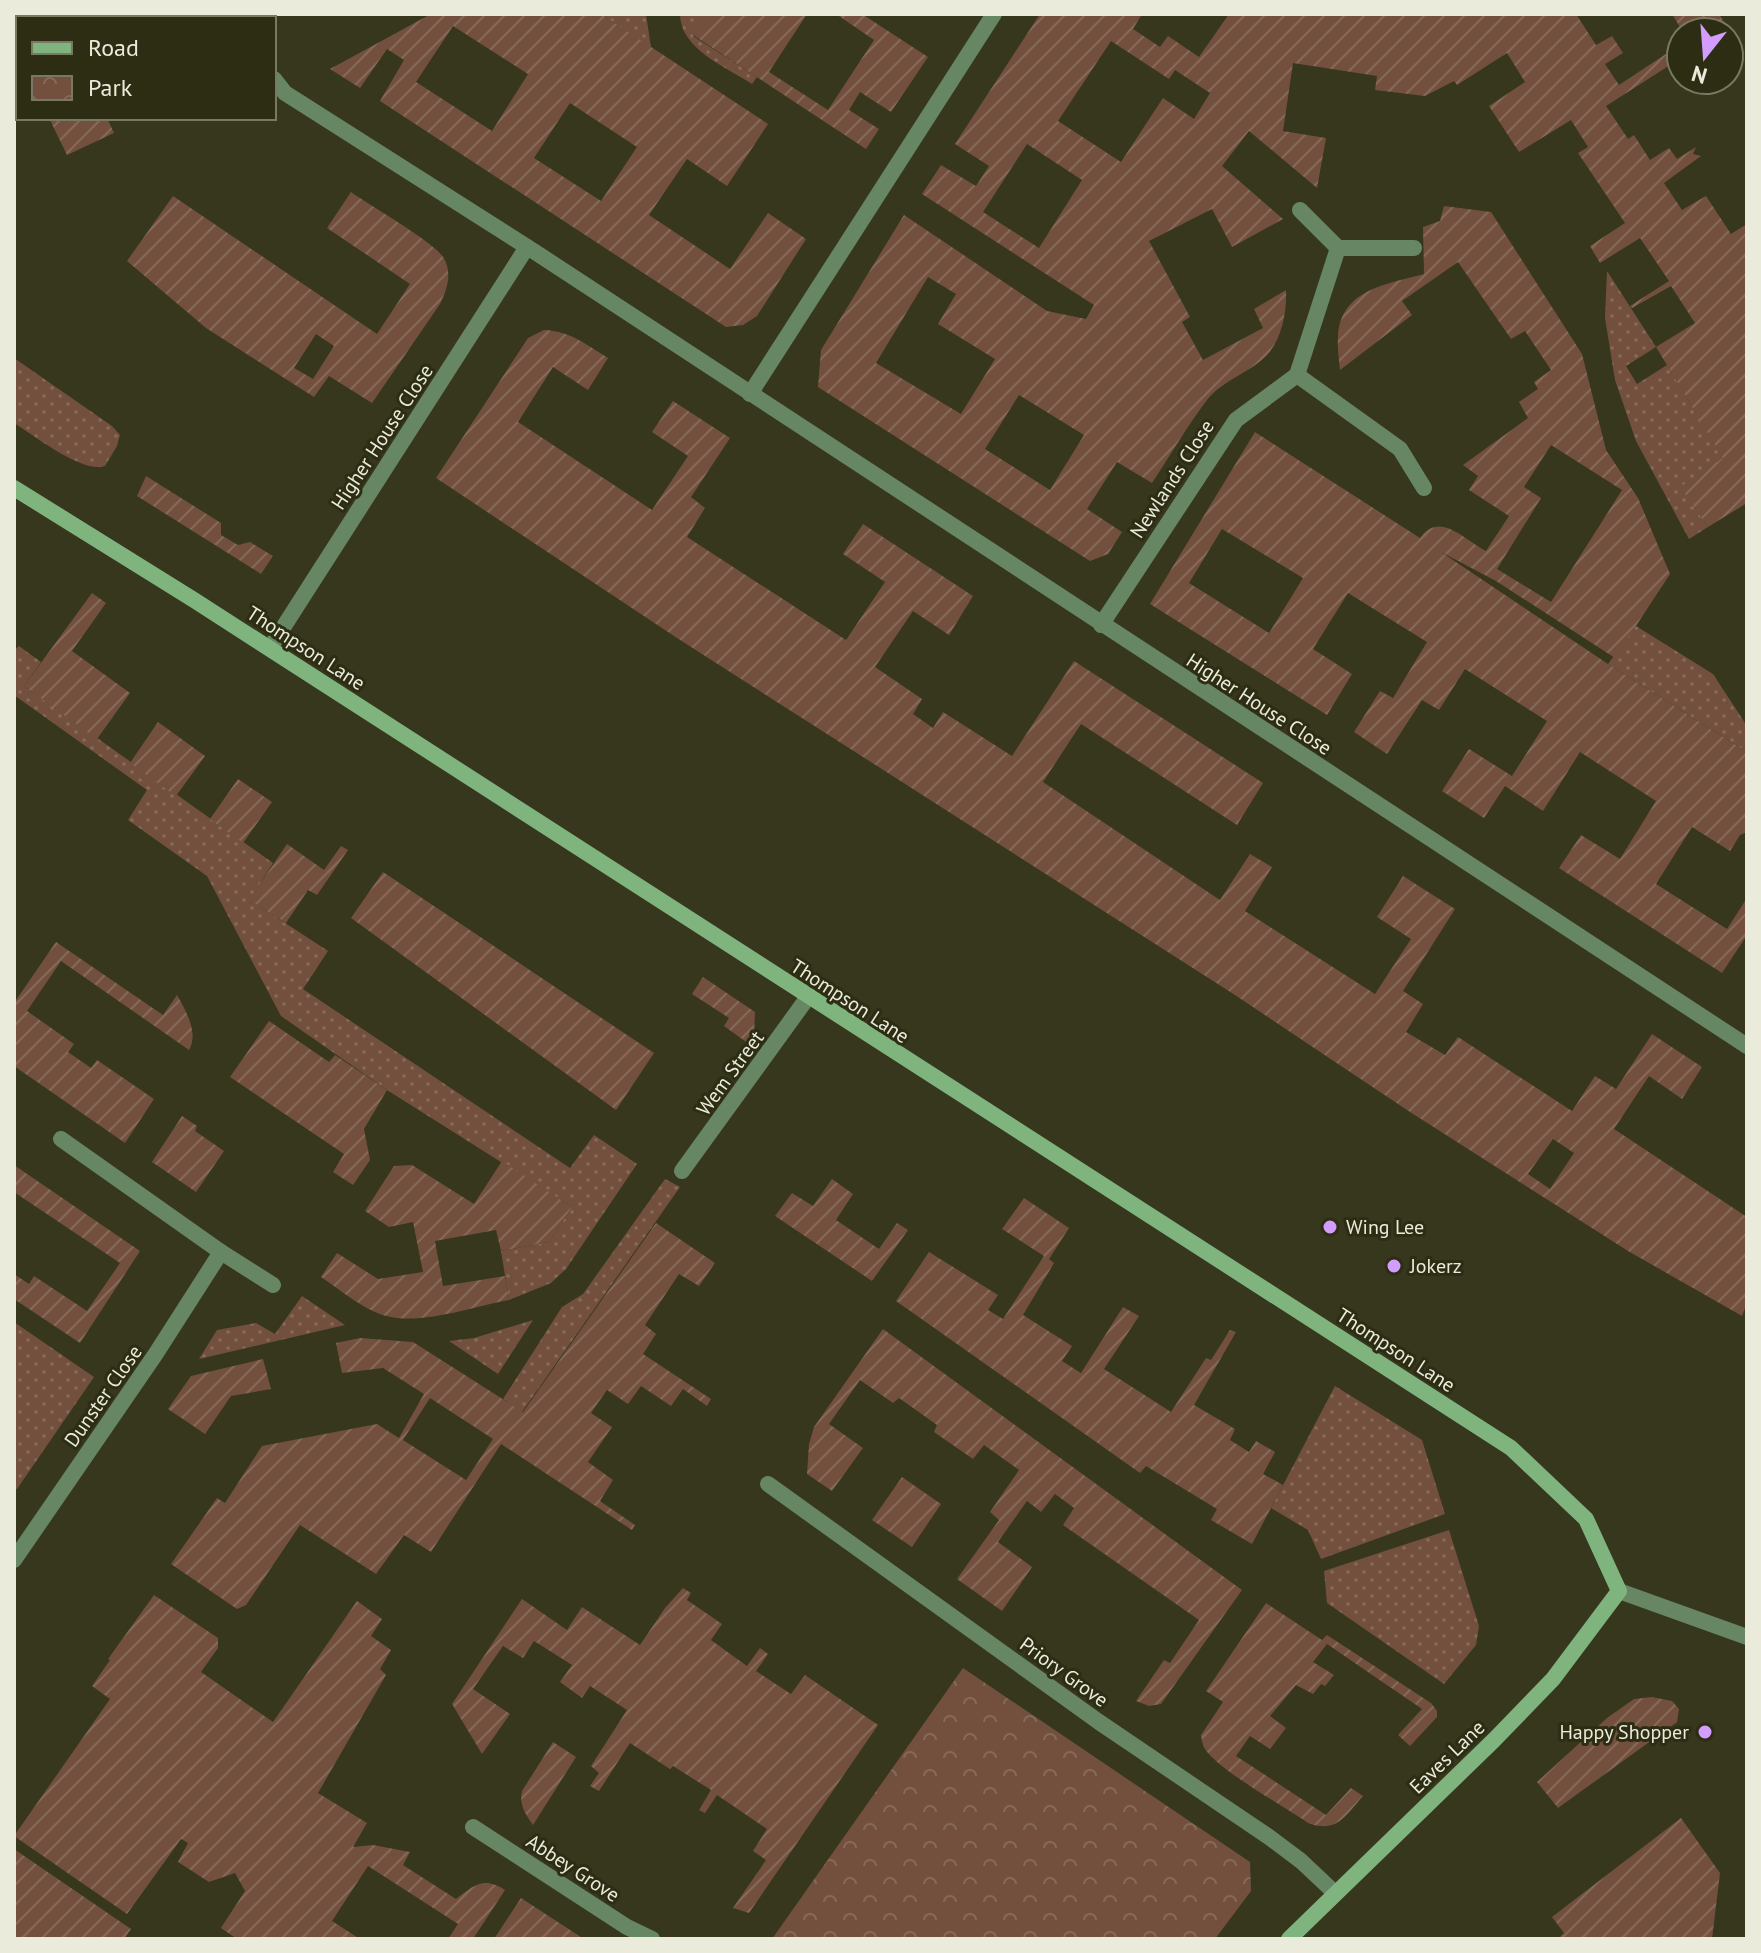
<svg xmlns="http://www.w3.org/2000/svg" width="1761" height="1953" font-family="'PT Sans',sans-serif">
  <defs>
    <pattern id="grass-dots" width="8" height="8" patternUnits="userSpaceOnUse" patternTransform="scale(2)"><rect width="8" height="8" fill="#73503e"/><path d="M2 2h.1M6 6h.1" fill="none" stroke="#876959" stroke-width="1.8" stroke-linecap="round"/></pattern>
    <pattern id="park-crowns" width="20" height="18" patternUnits="userSpaceOnUse" patternTransform="scale(2)"><rect width="20" height="18" fill="#73503e"/><path d="M2 6a3 3 0 1 1 6 0M12 15a3 3 0 1 1 6 0" fill="none" stroke="#876959"/></pattern>
    <pattern id="garden-furrows" width="10" height="10" patternUnits="userSpaceOnUse" patternTransform="scale(2)"><rect width="10" height="10" fill="#73503e"/><path d="M-1 1l2-2M0 10L10 0M9 11l2-2" fill="none" stroke="#876959"/></pattern>
  </defs>
  <rect width="100%" height="100%" fill="#36371d"/>
  <!-- grass -->
  <g fill="url(#grass-dots)">
    <polygon points="601,14 646,14 651,48"/>
    <path d="M 680,14 L 707,14 L 693,36 L 757,77 L 752,84 C 726,67 680,49 680,14 Z"/>
    <polygon points="1607,271 1656,347 1626,366 1637,384 1667,365 1724,459 1681,487 1708,527 1689,539 1636,441 1615,380 1605,318"/>
    <path d="M 14,358 L 112,426 L 120,435 L 117,446 L 105,466 C 83,474 35,436 14,423 Z"/>
    <polygon points="1636,626 1713,674 1747,726 1747,752 1608,664"/>
    <polygon points="19,646 41,662 24,686 273,863 250,900 328,951 303,989 570,1168 594,1135 637,1164 566,1269 551,1283 509,1300 501,1251 549,1242 572,1207 387,1090 281,1016 207,876 128,820 147,790 14,695 14,650"/>
    <polygon points="665,1179 680,1187 522,1412 503,1399 562,1307 583,1294"/>
    <polygon points="302,1296 345,1325 199,1359 217,1330 256,1323 275,1334"/>
    <polygon points="533,1320 498,1374 449,1341 474,1338"/>
    <polygon points="14,1322 94,1377 17,1489 14,1490"/>
    <polygon points="1335,1386 1422,1440 1445,1514 1321,1559 1308,1530 1271,1508"/>
    <polygon points="1449,1530 1479,1626 1476,1645 1444,1684 1327,1603 1324,1571"/>
  </g>
  <!-- park -->
  <polygon fill="url(#park-crowns)" points="963,1668 1250,1862 1251,1891 1215,1939 772,1939"/>
  <!-- garden -->
  <g fill="url(#garden-furrows)" fill-rule="evenodd">
    <path d="M 431,14 L 601,14 L 768,124 L 727,186 L 687,159 L 649,215 L 730,269 L 768,213 L 806,239 L 757,316 L 743,325 L 726,327 L 380,101 L 404,60 L 387,49 L 360,88 L 330,69 ZM 453,26 L 528,74 L 492,131 L 416,82 ZM 570,103 L 637,147 L 601,201 L 534,158 Z"/>
    <polygon points="707,14 807,14 769,72 828,110 874,40 836,14 862,14 928,57 891,112 860,92 849,110 879,129 866,149 693,35"/>
    <path d="M 1040,14 L 1142,14 L 1133,29 L 1160,47 L 1168,36 L 1199,57 L 1229,14 L 1576,14 L 1596,45 L 1612,36 L 1623,53 L 1605,64 L 1619,85 L 1681,44 L 1681,58 L 1606,106 L 1628,139 L 1634,135 L 1650,160 L 1669,148 L 1677,159 L 1696,147 L 1693,154 L 1701,156 L 1664,183 L 1682,210 L 1706,196 L 1731,234 L 1747,224 L 1747,503 L 1708,527 L 1680,487 L 1723,458 L 1656,347 L 1695,323 L 1671,286 L 1632,308 L 1630,306 L 1669,281 L 1640,238 L 1600,263 L 1590,246 L 1625,223 L 1578,153 L 1588,147 L 1571,120 L 1519,152 L 1489,106 L 1525,82 L 1507,53 L 1457,85 L 1454,81 L 1425,96 L 1375,90 L 1377,76 L 1293,63 L 1283,131 L 1326,138 L 1317,188 L 1249,131 L 1222,166 L 1283,219 L 1232,247 L 1212,209 L 1149,241 L 1190,317 L 1182,322 L 1203,360 L 1263,328 L 1254,309 L 1286,290 C 1287,311 1282,339 1267,355 C 1250,373 1224,379 1207,400 C 1187,426 1170,456 1152,483 L 1117,462 L 1087,509 L 1122,532 L 1108,554 L 1090,561 L 818,387 L 821,350 L 904,215 L 1047,311 L 1086,319 L 1094,305 L 922,194 L 941,165 L 976,186 L 989,166 L 955,144 ZM 1111,41 L 1169,79 L 1175,70 L 1210,93 L 1194,119 L 1163,98 L 1121,162 L 1058,121 ZM 1027,144 L 1082,180 L 1039,248 L 983,212 ZM 928,277 L 956,294 L 938,324 L 995,359 L 961,414 L 876,363 ZM 1019,395 L 1084,435 L 1050,490 L 985,449 Z"/>
    <polygon points="1672,14 1719,14 1725,24 1712,32 1683,32"/>
    <polygon points="49,118 107,118 114,133 67,155"/>
    <path d="M 351,192 C 369,205 434,242 443,257 C 453,272 447,290 440,304 L 372,403 L 329,376 L 314,397 L 206,328 L 127,261 L 173,196 L 377,334 L 410,284 L 327,228 ZM 316,334 L 334,346 L 313,379 L 294,368 Z"/>
    <path d="M 1444,206 L 1491,212 L 1582,354 L 1606,450 L 1638,498 L 1670,574 L 1615,658 L 1496,581 L 1441,552 L 1608,664 L 1747,752 L 1747,832 L 1740,835 L 1730,851 L 1692,827 L 1656,884 L 1727,929 L 1747,898 L 1747,935 L 1722,973 L 1559,868 L 1581,835 L 1620,859 L 1656,801 L 1580,752 L 1543,811 L 1505,786 L 1484,818 L 1442,791 L 1469,749 L 1512,776 L 1547,721 L 1465,669 L 1439,710 L 1422,700 L 1387,754 L 1354,732 L 1380,691 L 1393,698 L 1427,642 L 1348,593 L 1313,649 L 1352,674 L 1327,715 L 1150,604 L 1255,432 L 1420,538 C 1439,510 1465,540 1486,551 L 1509,516 L 1469,490 L 1478,476 L 1463,465 L 1528,418 L 1519,402 L 1538,389 L 1534,382 L 1551,370 L 1525,331 L 1511,339 L 1458,262 L 1402,301 L 1412,315 L 1340,370 C 1339,359 1337,348 1338,337 C 1340,289 1388,284 1424,274 L 1423,227 L 1440,221 ZM 1551,445 L 1622,490 L 1551,602 L 1497,569 L 1541,498 L 1524,487 ZM 1222,529 L 1303,578 L 1269,633 L 1189,583 Z"/>
    <path d="M 544,330 C 570,331 587,345 608,358 L 588,390 L 553,367 L 518,422 L 652,510 L 688,456 L 652,432 L 673,401 L 730,438 L 691,497 L 705,508 L 687,537 L 846,640 L 885,582 L 843,554 L 863,524 L 973,596 L 949,635 L 913,611 L 875,667 L 922,699 L 913,714 L 933,728 L 943,712 L 1012,756 L 1074,661 L 1263,783 L 1237,825 L 1081,724 L 1043,782 L 1220,900 L 1250,854 L 1272,867 L 1245,911 L 1375,994 L 1411,939 L 1377,917 L 1403,876 L 1455,909 L 1403,991 L 1423,1004 L 1406,1032 L 1445,1055 L 1458,1037 L 1572,1111 L 1595,1076 L 1616,1089 L 1652,1034 L 1702,1067 L 1682,1099 L 1649,1076 L 1614,1129 L 1747,1217 L 1747,1303 L 1742,1316 L 1628,1251 L 1410,1112 L 1235,995 L 677,638 L 436,478 L 528,338 ZM 1553,1139 L 1574,1153 L 1550,1189 L 1528,1174 Z"/>
    <polygon points="146,476 221,523 221,535 238,545 250,542 273,556 261,574 137,496"/>
    <polygon points="92,593 106,603 72,651 130,693 97,739 24,686"/>
    <polygon points="158,722 205,756 176,796 130,763"/>
    <polygon points="238,779 272,802 243,843 210,819"/>
    <polygon points="287,844 324,870 341,846 348,850 317,895 308,890 286,923 249,900"/>
    <polygon points="383,872 654,1053 616,1110 351,918"/>
    <path d="M 56,942 L 163,1015 L 177,995 C 186,1011 199,1033 189,1050 L 61,961 L 27,1011 L 74,1044 L 68,1052 L 91,1068 L 97,1060 L 154,1099 L 125,1143 L 14,1066 L 14,1003 Z"/>
    <polygon points="703,977 755,1012 754,1037 749,1044 724,1026 729,1018 692,994"/>
    <polygon points="269,1021 329,1062 335,1055 387,1090 364,1129 370,1160 353,1185 333,1172 344,1154 230,1077"/>
    <polygon points="182,1116 197,1126 195,1131 224,1151 196,1192 152,1162"/>
    <path d="M 502,1161 L 572,1207 L 549,1242 L 501,1251 L 496,1230 L 435,1241 L 443,1286 L 505,1276 L 509,1300 C 476,1306 424,1324 391,1317 C 367,1313 342,1291 321,1277 L 337,1253 L 378,1279 L 423,1272 L 413,1222 L 389,1227 L 365,1211 L 394,1166 L 412,1165 L 474,1204 Z"/>
    <polygon points="14,1165 140,1251 80,1343 14,1299 14,1274 29,1284 34,1276 87,1311 120,1263 14,1192"/>
    <polygon points="832,1179 853,1194 836,1220 879,1249 897,1223 908,1230 872,1281 775,1216 792,1193 813,1206"/>
    <polygon points="1024,1198 1069,1228 1049,1259 1054,1263 1023,1315 1072,1346 1062,1361 1081,1373 1123,1307 1139,1316 1104,1369 1171,1412 1206,1358 1211,1360 1230,1330 1236,1332 1194,1405 1235,1429 1230,1440 1249,1452 1256,1441 1275,1452 1263,1474 1283,1485 1252,1544 1211,1520 1217,1509 1146,1466 1140,1473 896,1301 929,1252 998,1295 988,1310 1003,1319 1044,1256 1002,1229"/>
    <path d="M 656,1223 L 715,1263 L 699,1286 L 679,1274 L 645,1325 L 656,1334 L 643,1354 L 711,1399 L 707,1406 L 683,1389 L 671,1406 L 641,1386 L 628,1404 L 607,1390 L 591,1413 L 612,1427 L 588,1462 L 613,1480 L 600,1501 L 635,1525 L 632,1530 L 501,1444 L 431,1552 L 404,1535 L 376,1574 L 300,1525 L 246,1605 L 237,1609 L 171,1564 L 217,1498 L 225,1503 L 262,1446 L 377,1424 L 399,1438 L 424,1394 L 383,1368 L 342,1373 L 336,1343 L 360,1338 L 413,1342 L 523,1412 ZM 430,1398 L 493,1439 L 466,1480 L 403,1440 Z"/>
    <polygon points="883,1329 1242,1590 1161,1704 1149,1706 1136,1701 1164,1660 1170,1663 1199,1620 1063,1525 1074,1508 1055,1494 1041,1512 1027,1501 998,1542 1032,1567 1002,1611 957,1579 999,1520 990,1512 1019,1470 984,1445 973,1459 934,1432 937,1425 899,1398 893,1403 860,1380 829,1424 863,1448 832,1491 807,1474 809,1444 814,1427"/>
    <polygon points="263,1359 271,1389 231,1396 205,1434 168,1409 191,1376"/>
    <polygon points="902,1477 941,1504 912,1547 872,1520"/>
    <polygon points="683,1588 691,1593 687,1600 722,1624 711,1640 747,1666 760,1648 768,1654 756,1671 791,1694 805,1675 878,1725 749,1913 733,1908 766,1860 753,1851 767,1829 717,1795 705,1813 699,1810 711,1790 673,1766 670,1769 630,1743 599,1791 590,1786 599,1773 591,1766 627,1710 590,1686 582,1698 560,1682 572,1665 534,1641 523,1658 503,1646 473,1689 510,1714 482,1754 452,1704 522,1599 567,1630 582,1607 640,1645 665,1608"/>
    <path d="M 154,1595 L 218,1638 L 218,1648 L 201,1672 L 273,1722 L 357,1601 L 382,1619 L 371,1636 L 391,1650 L 380,1669 L 386,1675 L 318,1793 L 367,1823 L 353,1847 L 373,1845 L 410,1852 L 403,1865 L 456,1899 C 474,1885 484,1876 505,1890 L 473,1939 L 448,1939 L 458,1924 L 368,1866 L 332,1921 L 360,1939 L 237,1939 L 221,1928 L 245,1891 L 235,1873 L 209,1882 L 178,1862 L 188,1843 L 181,1839 L 127,1914 L 14,1836 L 110,1699 L 92,1686 L 110,1660 L 108,1659 Z"/>
    <path d="M 1266,1603 L 1322,1640 L 1327,1635 L 1431,1703 L 1437,1711 L 1437,1717 L 1410,1746 L 1398,1735 L 1422,1709 L 1327,1644 L 1313,1662 L 1334,1675 L 1325,1686 L 1321,1684 L 1313,1694 L 1296,1685 L 1270,1716 L 1286,1728 L 1270,1749 L 1250,1736 L 1236,1756 L 1326,1815 L 1351,1788 L 1363,1796 C 1346,1815 1337,1834 1308,1823 C 1282,1805 1227,1775 1208,1753 C 1203,1748 1202,1742 1201,1735 L 1223,1702 L 1206,1691 Z"/>
    <polygon points="1652,1697 1672,1701 1679,1709 1677,1722 1558,1808 1537,1782 1607,1718 1634,1699"/>
    <path d="M 553,1742 L 576,1757 L 533,1825 C 525,1814 519,1805 522,1791 Z"/>
    <polygon points="1681,1818 1720,1873 1712,1939 1557,1939 1564,1933 1552,1917"/>
    <polygon points="14,1849 131,1929 124,1939 14,1939"/>
    <polygon points="521,1898 584,1939 494,1939"/>
  </g>
  <g fill="none" stroke-linecap="round" stroke-linejoin="round">
    <!-- minor -->
    <g stroke="#668664" stroke-width="16">
      <polyline points="241,14 243,18"/>
      <polyline points="274,79 285,93 535,252 1747,1046"/>
      <polyline points="1300,210 1338,248 1414,248"/>
      <polyline points="1297,375 1400,449 1424,488"/>
      <polyline points="750,394 994,14"/>
      <polyline points="1101,625 1236,420 1297,375 1338,248"/>
      <polyline points="270,648 527,247"/>
      <polyline points="61,1139 221,1252 273,1285"/>
      <polyline points="682,1171 808,997"/>
      <polyline points="768,1484 1099,1722 1269,1837 1301,1861 1335,1893"/>
      <polyline points="14,1560 155,1355 221,1252"/>
      <polyline points="473,1827 627,1927 652,1939"/>
    </g>
    <!-- tertiary -->
    <polyline stroke="#668664" stroke-width="16" points="1619,1591 1747,1637"/>
    <!-- secondary -->
    <polyline stroke="#7fb47e" stroke-width="16" points="14,488 194,600 1511,1448 1586,1519 1619,1591 1553,1679 1494,1740 1289,1939"/>
  </g>
  <!-- markers -->
  <g fill="#d29dfd" stroke="#2c2d13" stroke-width="3">
    <circle cx="1330" cy="1227" r="8"/>
    <circle cx="1394" cy="1266" r="8"/>
    <circle cx="1705" cy="1732" r="8"/>
  </g>
  <g text-anchor="middle" dominant-baseline="central" stroke-width="6" stroke-linejoin="round" paint-order="stroke">
    <!-- street labels -->
    <g font-size="20" fill="#eaebdb" stroke="#2c2d13">
      <text transform="translate(382 437) rotate(-57)">Higher House Close</text>
      <text transform="translate(1172 479) rotate(-57)">Newlands Close</text>
      <text transform="translate(306 648) rotate(33)">Thompson Lane</text>
      <text transform="translate(1259 704) rotate(33)">Higher House Close</text>
      <text transform="translate(850 1001) rotate(33)">Thompson Lane</text>
      <text transform="translate(730 1073) rotate(-54)">Wem Street</text>
      <text transform="translate(1396 1350) rotate(33)">Thompson Lane</text>
      <text transform="translate(103 1396) rotate(-55)">Dunster Close</text>
      <text transform="translate(1064 1672) rotate(36)">Priory Grove</text>
      <text transform="translate(1447 1757) rotate(-44)">Eaves Lane</text>
      <text transform="translate(573 1868) rotate(33)">Abbey Grove</text>
    </g>
    <!-- poi labels -->
    <g font-size="20" fill="#eaebdb" stroke="#2c2d13" text-anchor="start">
      <text x="1346" y="1227">Wing Lee</text>
      <text x="1410" y="1266">Jokerz</text>
      <text x="1689" y="1732" text-anchor="end">Happy Shopper</text>
    </g>
  </g>
  <!-- border -->
  <rect width="1761" height="1953" fill="none" stroke="#eaebdb" stroke-width="32"/>
  <!-- legend -->
  <rect x="16" y="16" width="260" height="104" fill="#2c2d13" stroke="#787963" stroke-width="2"/>
  <rect x="32" y="42" width="40" height="12" fill="#7fb47e" stroke="#787963" stroke-width="2"/>
  <text x="88" y="56" font-size="24" fill="#eaebdb">Road</text>
  <rect x="32" y="76" width="40" height="24" fill="url(#park-crowns)" stroke="#787963" stroke-width="2"/>
  <text x="88" y="96" font-size="24" fill="#eaebdb">Park</text>
  <!-- north arrow -->
  <g transform="translate(1705 56) rotate(197)"><circle r="38" fill="#2c2d13" stroke="#787963" stroke-width="2"/>
  <path d="M0-6L14 30L0 20L-14 30Z" fill="#d29dfd"/>
  <text y="-12" font-size="22" font-weight="bold" text-anchor="middle" fill="#eaebdb">N</text>
  </g>
</svg>
